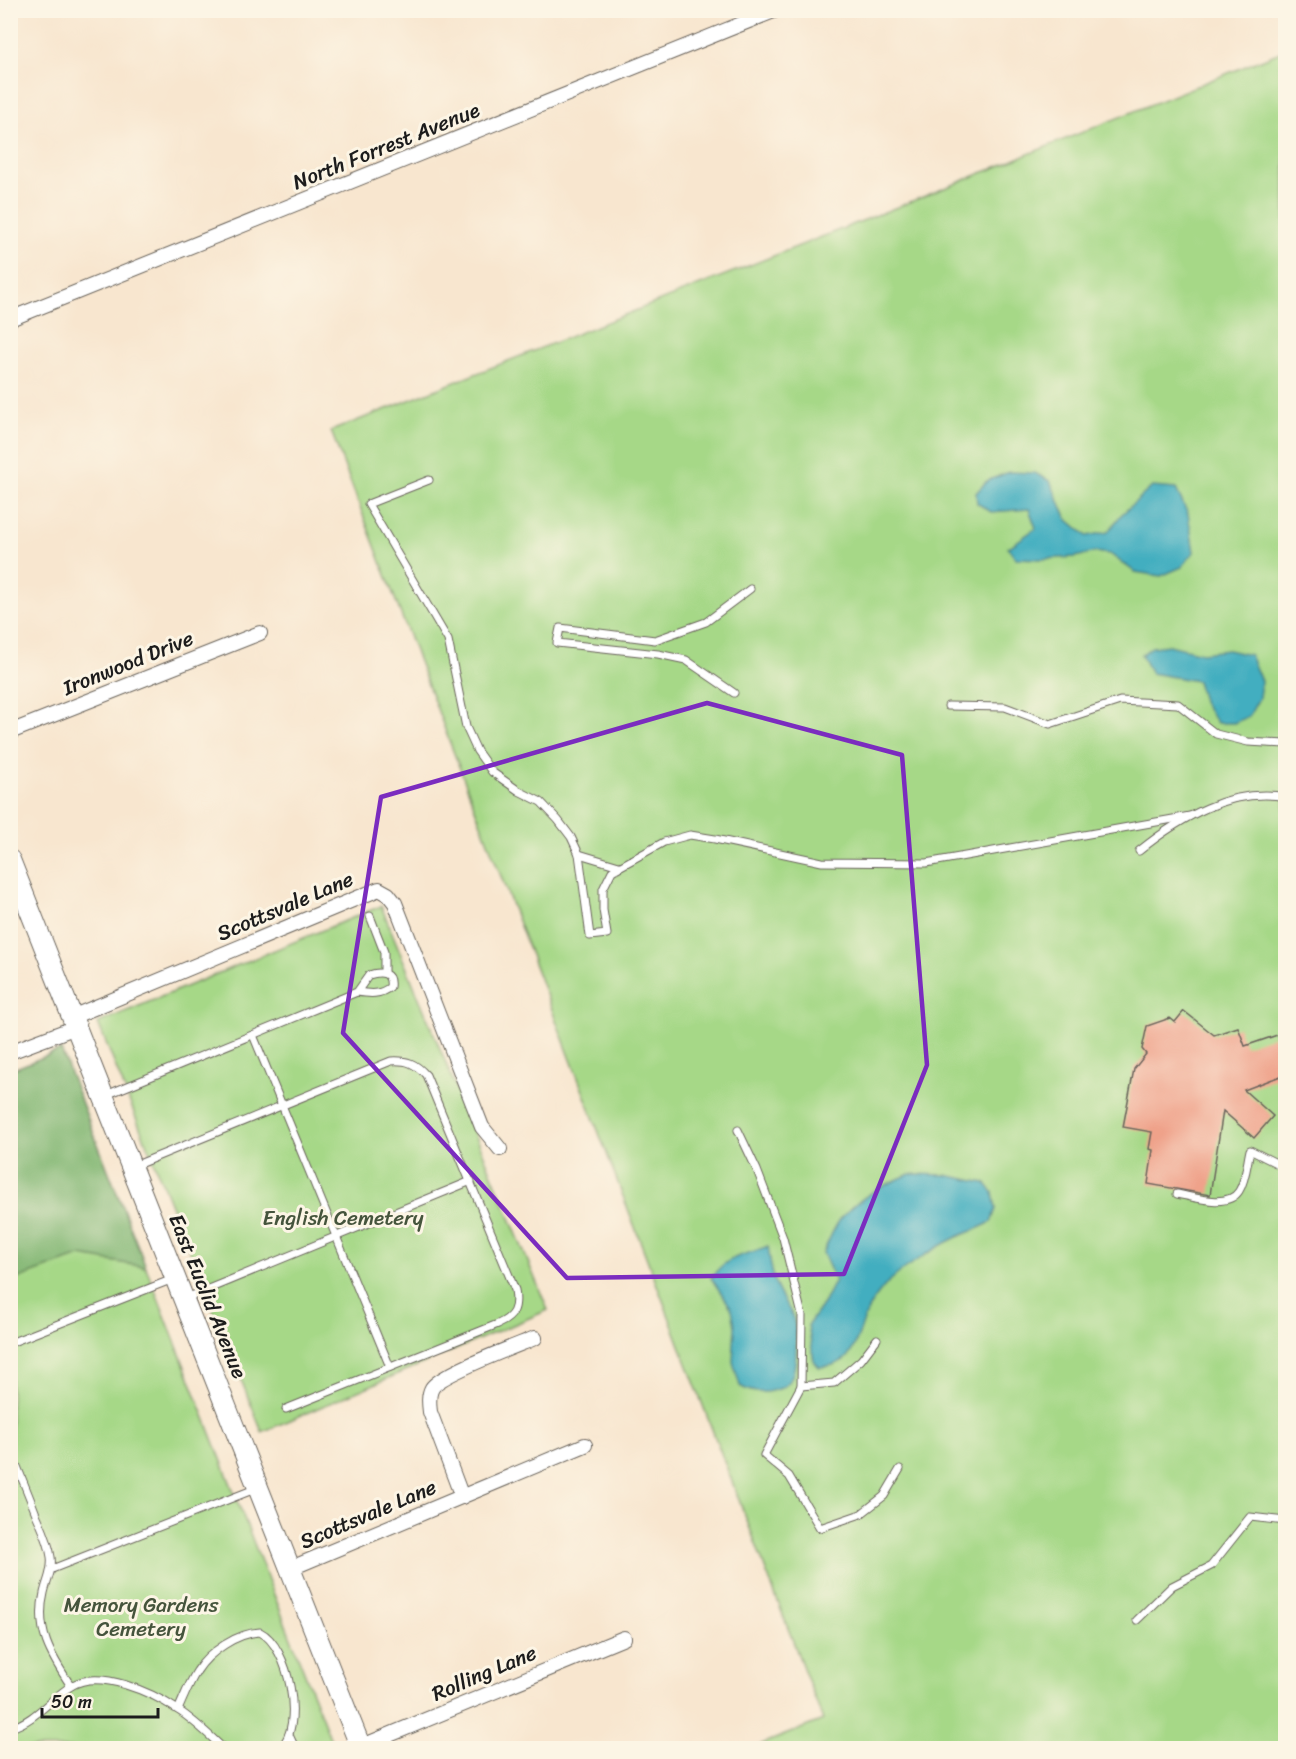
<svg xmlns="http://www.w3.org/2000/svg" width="1296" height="1759" font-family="Sriracha,sans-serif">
  <rect width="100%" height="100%" fill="#fcf5e5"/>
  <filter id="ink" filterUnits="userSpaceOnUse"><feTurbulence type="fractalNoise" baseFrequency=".0167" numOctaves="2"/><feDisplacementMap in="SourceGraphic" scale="12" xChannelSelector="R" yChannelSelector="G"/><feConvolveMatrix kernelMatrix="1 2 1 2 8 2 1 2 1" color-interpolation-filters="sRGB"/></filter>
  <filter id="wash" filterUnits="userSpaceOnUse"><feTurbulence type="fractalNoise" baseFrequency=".008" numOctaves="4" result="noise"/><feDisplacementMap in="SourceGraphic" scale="24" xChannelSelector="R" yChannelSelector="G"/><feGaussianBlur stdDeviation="1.35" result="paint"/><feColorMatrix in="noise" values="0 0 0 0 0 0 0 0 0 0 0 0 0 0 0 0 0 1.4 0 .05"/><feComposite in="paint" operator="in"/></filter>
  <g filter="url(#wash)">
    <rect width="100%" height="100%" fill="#f8e6cf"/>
    <!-- green -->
    <g fill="#a6d887" stroke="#617a52" stroke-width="1.5">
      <polygon points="1285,50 1285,1748 752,1748 823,1720 331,431 930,194"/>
      <polygon points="381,906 548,1310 262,1432 98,1023"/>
      <polygon points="61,1050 334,1748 11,1748 11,1070"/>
    </g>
    <!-- forest -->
    <polygon fill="#84b874" stroke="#506a48" stroke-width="1.5" points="61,1050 146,1267 80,1256 11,1281 11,1070"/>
    <!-- water -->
    <g fill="#42aec0" stroke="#2f656e" stroke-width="1.5">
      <polygon points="1009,472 1035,473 1050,481 1067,519 1087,536 1108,532 1121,515 1152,487 1176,489 1188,514 1194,552 1182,567 1161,576 1135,572 1110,554 1094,552 1076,557 1042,559 1016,558 1008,548 1036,528 1029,509 991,512 977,503 976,493 987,481"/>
      <polygon points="1169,645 1202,653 1228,650 1250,655 1261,681 1259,698 1249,716 1234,723 1217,723 1204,704 1197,681 1151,673 1141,655 1152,647"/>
      <path d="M 910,1174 L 945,1175 L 985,1183 L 993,1192 L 996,1209 L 991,1222 C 979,1229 965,1233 953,1239 C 934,1248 897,1272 884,1287 C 879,1293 872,1302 868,1310 C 855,1338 858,1366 819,1367 L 814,1361 L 808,1325 L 824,1302 L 835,1280 L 823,1253 C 829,1241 834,1225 843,1216 C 861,1196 886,1184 910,1174 Z"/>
      <path d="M 768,1246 C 770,1258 771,1271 775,1283 C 780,1297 787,1304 792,1315 C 798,1329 798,1367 790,1380 C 788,1385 780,1389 775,1390 C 762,1394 752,1393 740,1386 L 733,1362 L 735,1326 L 732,1309 L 711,1278 C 728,1254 743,1257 768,1246 Z"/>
    </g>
    <g id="blocks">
      <!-- building -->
      <polygon fill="#efa28a" points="1184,1011 1214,1035 1238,1027 1245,1046 1286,1032 1286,1074 1244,1090 1273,1116 1254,1138 1223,1111 1210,1195 1148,1184 1153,1150 1149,1149 1152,1132 1123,1127 1134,1069 1146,1054 1142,1049 1147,1026 1170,1018 1175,1022"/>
    </g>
  </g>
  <g filter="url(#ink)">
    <use href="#blocks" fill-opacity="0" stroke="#69635b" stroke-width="1.5"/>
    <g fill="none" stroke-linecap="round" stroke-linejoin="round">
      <defs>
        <g id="lane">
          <polyline points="429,480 368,504 448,640 466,727 477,751 492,772 519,791 541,802 558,820 571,837 579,854 590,936 607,934 603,910 603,889 612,871 664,842 690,835 715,839 822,862 926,863 1190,816"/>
          <polyline points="734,693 686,660 658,654 557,643 560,628 655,640 706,622 750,589"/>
          <polyline points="948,706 1005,707 1050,724 1120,701 1178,704 1216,734 1248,742 1286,744"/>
          <path d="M 1139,851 C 1180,818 1231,787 1286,797"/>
          <polyline points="579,854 619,866"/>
          <polyline points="370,916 384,952 384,973"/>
          <polyline points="253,1035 390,1367"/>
          <path d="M 106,1095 L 357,992 C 370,994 380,995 390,987 C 392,972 381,971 369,975 L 357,992"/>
          <polyline points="738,1130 757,1170 783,1238 802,1315 801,1386 764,1455 789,1476 820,1528 861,1514 884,1496 900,1469"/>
          <path d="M 134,1166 L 391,1061 C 407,1060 415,1063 426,1075 L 515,1290 C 518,1308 514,1317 498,1324 L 286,1409"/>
          <path d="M 1177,1194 C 1193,1197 1228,1209 1239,1191 C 1246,1180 1247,1163 1250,1150 L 1286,1168"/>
          <polyline points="184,1299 471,1181"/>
          <polyline points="10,1343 173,1279"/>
          <polyline points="801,1386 834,1383 861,1360 877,1339"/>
          <path d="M 10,1450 C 19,1471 28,1493 36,1514 C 42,1528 49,1542 51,1557 C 53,1570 47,1580 44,1593 C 35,1630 51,1656 71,1686"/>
          <polyline points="52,1569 255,1489"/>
          <polyline points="1137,1620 1172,1586 1211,1566 1250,1517 1286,1521"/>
          <path d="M 178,1710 C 184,1697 189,1683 197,1671 C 209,1652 237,1633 260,1632 C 289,1646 305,1727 280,1748"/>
          <path d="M 10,1728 C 35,1721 50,1699 71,1686 C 99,1668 153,1693 178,1710 C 195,1721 209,1735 223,1748"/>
          <polyline points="289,1735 295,1748"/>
        </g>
        <g id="street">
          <polyline points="10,319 776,10"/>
          <polyline points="10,732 260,633"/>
          <polyline points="72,1017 379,889 388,894 395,903 482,1127 500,1149"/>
          <polyline points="10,1052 76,1027"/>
          <path d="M 462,1497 L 430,1412 C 429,1404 428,1395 432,1388 C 440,1374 516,1346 535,1338"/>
          <polyline points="289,1569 585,1445"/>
          <polyline points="360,1747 624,1638"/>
        </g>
        <polyline id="secondary" points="10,860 361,1748"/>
      </defs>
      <!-- lane casing -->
      <use href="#lane" stroke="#69635b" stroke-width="9"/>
      <!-- street casing -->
      <use href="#street" stroke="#69635b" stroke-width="16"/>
      <!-- secondary casing -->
      <use href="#secondary" stroke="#69635b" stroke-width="22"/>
      <!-- lane -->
      <use href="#lane" stroke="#fff" stroke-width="7"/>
      <!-- street -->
      <use href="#street" stroke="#fff" stroke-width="14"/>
      <!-- secondary -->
      <use href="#secondary" stroke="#fff" stroke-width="20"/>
    </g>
  </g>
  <!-- marked area -->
  <path fill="none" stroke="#7b2cbf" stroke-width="4.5" stroke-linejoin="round" d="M 707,703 L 902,755 L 927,1065 L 844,1274 L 567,1278 L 343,1033 L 381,797 Z"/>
  <g text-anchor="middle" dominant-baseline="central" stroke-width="6" stroke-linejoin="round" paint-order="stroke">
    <!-- street labels -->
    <g font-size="21" fill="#1c1c1c" stroke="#fcf5e5">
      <text transform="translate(386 146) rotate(-22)">North Forrest Avenue</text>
      <text transform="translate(128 663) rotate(-22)">Ironwood Drive</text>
      <text transform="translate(285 906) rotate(-23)">Scottsvale Lane</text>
      <text transform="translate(208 1296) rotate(68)">East Euclid Avenue</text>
      <text transform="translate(368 1514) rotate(-23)">Scottsvale Lane</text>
      <text transform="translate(484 1673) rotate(-23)">Rolling Lane</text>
    </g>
    <!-- park labels -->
    <g font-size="21" fill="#45543c" stroke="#fcf5e5">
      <text x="343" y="1218">English Cemetery</text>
      <text x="141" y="1605">Memory Gardens<tspan x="141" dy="24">Cemetery</tspan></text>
    </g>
  </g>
  <!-- margin -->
  <rect width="1296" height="1759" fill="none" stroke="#fcf5e5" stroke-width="36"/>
  <!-- scale -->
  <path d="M42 1708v9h116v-9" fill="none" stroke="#1c1c1c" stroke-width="3"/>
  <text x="51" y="1708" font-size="18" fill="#1c1c1c" stroke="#fcf5e5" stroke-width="4.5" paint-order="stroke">50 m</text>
</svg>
